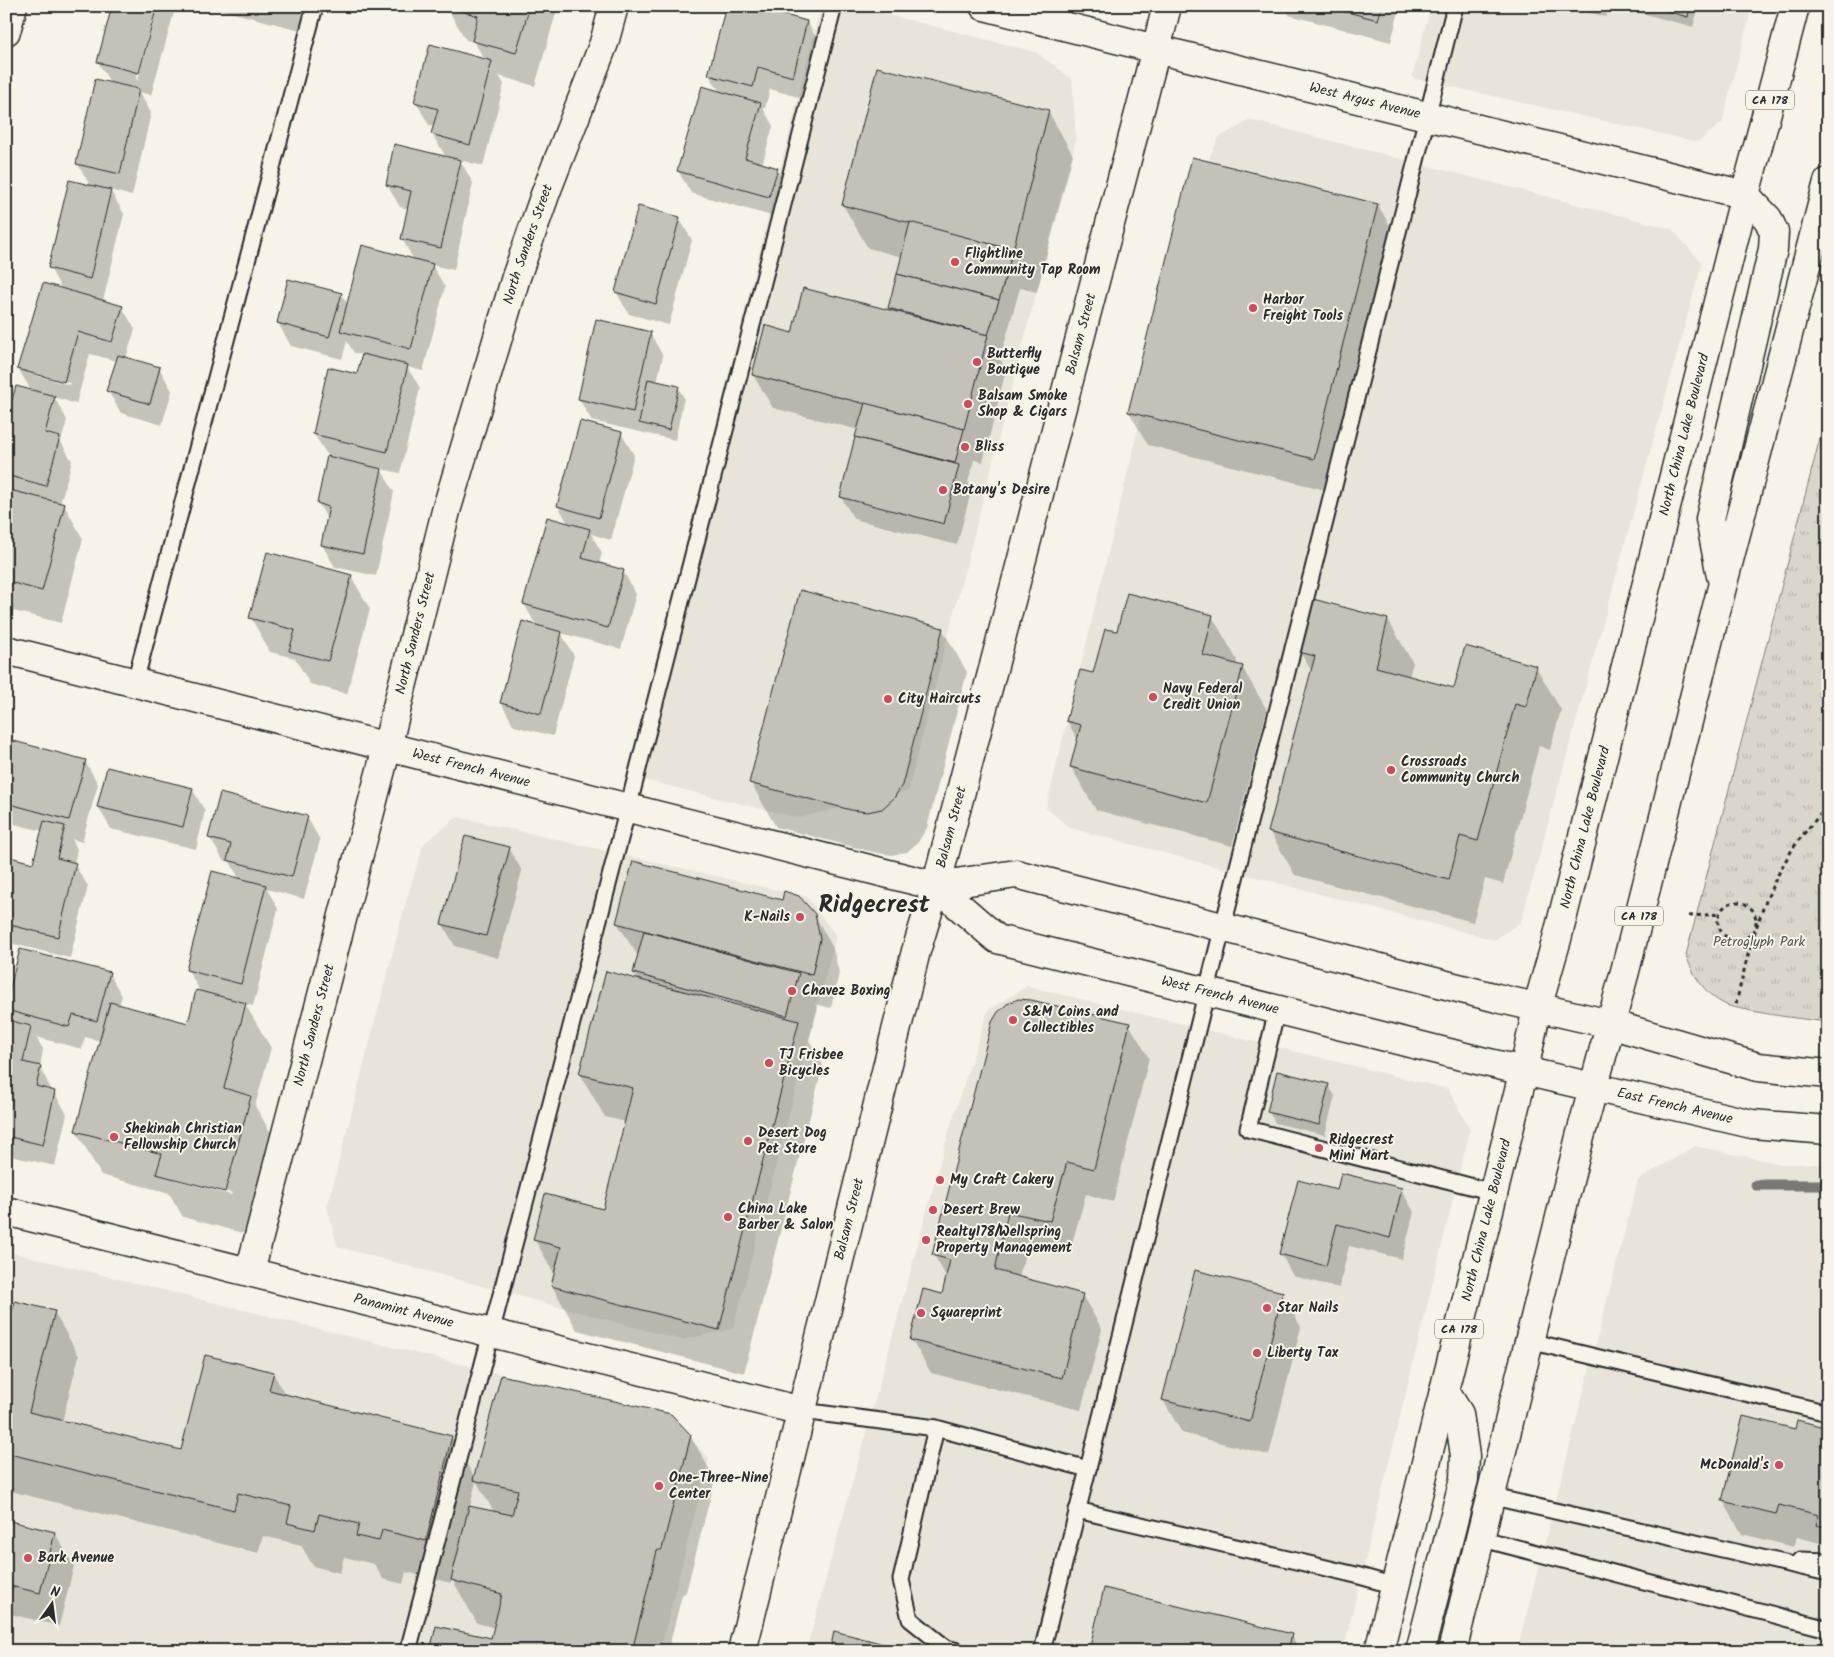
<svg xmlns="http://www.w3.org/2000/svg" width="1834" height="1657" font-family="Kalam,sans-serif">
  <defs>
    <pattern id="park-tufts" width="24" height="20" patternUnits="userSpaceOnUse" patternTransform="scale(1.25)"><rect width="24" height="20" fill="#dad6cc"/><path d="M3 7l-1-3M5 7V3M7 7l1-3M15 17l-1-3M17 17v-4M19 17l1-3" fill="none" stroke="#bbb8af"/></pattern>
  </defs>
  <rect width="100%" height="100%" fill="#f7f3e8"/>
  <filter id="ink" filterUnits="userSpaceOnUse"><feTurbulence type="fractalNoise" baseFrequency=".02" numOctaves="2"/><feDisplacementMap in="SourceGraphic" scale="10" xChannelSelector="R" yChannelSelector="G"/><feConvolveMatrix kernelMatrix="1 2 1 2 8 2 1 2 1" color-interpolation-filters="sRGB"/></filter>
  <g filter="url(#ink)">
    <!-- built -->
    <g fill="#e8e4da">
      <polygon points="821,6 854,6 1036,52 1072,79 1076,138 908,791 799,818 628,776"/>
      <polygon points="1431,6 1752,6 1722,123 1698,142 1412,78"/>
      <polygon points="1250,120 1672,229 1702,263 1521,922 1494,940 1070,828 1046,808 1194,201 1204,171 1218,138"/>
      <polygon points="458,817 807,897 836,936 733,1329 681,1340 338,1247 327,1208 405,905 424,843"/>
      <polygon points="1027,986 1448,1089 1470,1129 1343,1651 806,1651 950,1127 988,1010"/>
      <polygon points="1695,1146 1781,1164 1828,1164 1828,1651 1517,1651 1638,1180"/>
      <polygon points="6,1251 666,1415 709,1458 660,1651 6,1651"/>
    </g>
    <!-- park -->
    <path fill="url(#park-tufts)" stroke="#82807c" d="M 1828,407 L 1828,1022 C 1802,1019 1777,1016 1752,1011 C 1744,1009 1736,1008 1729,1006 C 1707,998 1693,976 1686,955 Z"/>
    <!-- shadow -->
    <g fill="#0003" fill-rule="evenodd">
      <path d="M 156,6 L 136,79 L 138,80 L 158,6 L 173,6 L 175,9 L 151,95 L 139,92 L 151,113 L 132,196 L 110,190 L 124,214 L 103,301 L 122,307 L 135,329 L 126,358 L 159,368 L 172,391 L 162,425 L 121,413 L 108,391 L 117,361 L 90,354 L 76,404 L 54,397 L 67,420 L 61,442 L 72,461 L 60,504 L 64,505 L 83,539 L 61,623 L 6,609 L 6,425 L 32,392 L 18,368 L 62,290 L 50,268 L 91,187 L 77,163 L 111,84 L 98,62 ZM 34,372 L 70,383 L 69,385 L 34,375 Z"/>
      <polygon points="206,6 305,6 300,30"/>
      <polygon points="441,6 558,6 535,86 499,76 504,84 483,166 460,160 473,183 454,270 432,265 445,287 423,371 407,367 420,388 400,473 381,469 394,492 376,576 335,567 322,545 328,520 318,503 328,456 314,434 358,376 363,355 354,353 347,341 342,359 291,346 278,323 289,280 341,294 348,305 414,260 402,239 409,209 400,207 387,185 446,157 432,134 434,126 429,125 416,102 485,60 474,42 466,40 449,11 442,9"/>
      <polygon points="1284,6 1399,6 1400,7 1391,42 1289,15"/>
      <polygon points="1564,6 1609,6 1606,17"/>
      <polygon points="1615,6 1699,6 1693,27"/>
      <polygon points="807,22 820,44 805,99 770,89 765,108 763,108 773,126 762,165 777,169 790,191 782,219 691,193 678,171 720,92 709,75"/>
      <polygon points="1048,111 1073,155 1037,292 1020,288 1000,359 1006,370 983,462 974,460 968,482 972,488 957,545 854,519 841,497 859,430 773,408 753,375 793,334 892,312 889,308 902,257 868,248 843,205"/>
      <polygon points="1378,205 1397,238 1333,492 1148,445 1129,412"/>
      <polygon points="679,218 692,240 669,325 629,314 616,292"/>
      <polygon points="650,333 663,356 657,382 678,387 684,398 675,440 592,421 579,399"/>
      <polygon points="621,433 634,455 611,540 591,534 602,553 599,564 623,571 636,594 621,649 561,633 574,656 553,736 514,726 501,703 537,627 524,604 547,519 569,525 558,506"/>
      <polygon points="351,576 370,609 347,694 310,684 295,658 270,652 251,618"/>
      <polygon points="1212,616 1237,660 1236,665 1242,667 1267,710 1232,846 1096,810 1071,767 1078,740 1067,721 1094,675"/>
      <polygon points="1388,620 1413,663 1409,677 1455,689 1536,667 1561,710 1550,750 1539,746 1503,884 1485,879 1473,922 1295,875 1270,832 1312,672 1300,652"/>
      <polygon points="942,629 967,672 927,828 918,842 907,852 892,855 877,853 776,827 751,783"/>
      <polygon points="6,740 85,761 98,784 82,842 72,839 77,849 74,864 88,886 70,958 6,942 6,858 34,865 43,831 6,822"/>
      <polygon points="192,789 205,811 196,849 111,829 98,807"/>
      <path d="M 307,817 L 320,840 L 304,899 L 267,889 L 278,909 L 253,1006 L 245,1004 L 271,1048 L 255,1106 L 275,1140 L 250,1235 L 183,1217 L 169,1193 L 101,1175 L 76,1131 L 100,1041 L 85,1037 L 82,1049 L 36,1037 L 43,1049 L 40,1067 L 52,1091 L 54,1092 L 67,1114 L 55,1166 L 6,1155 L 6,1035 L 13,1023 L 6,1008 L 109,973 L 122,996 L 119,1006 L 189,1024 L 201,993 L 188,970 L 240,880 L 230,862 L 223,860 L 210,838 ZM 175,1177 L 232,1193 L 231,1195 L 175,1180 Z"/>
      <polygon points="509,848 522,871 498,958 455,946 442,923"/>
      <polygon points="814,914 833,948 839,973 831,1008 815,1004 818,1008 809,1040 823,1065 744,1373 577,1330 552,1286 555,1275 535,1240 604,1210 626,1122 605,1117 580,1074 638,981 634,973 638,956 617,923"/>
      <polygon points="1129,1024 1149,1058 1113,1202 1086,1194 1069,1254 1027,1245 1019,1278 1082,1295 1102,1329 1081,1410 931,1373 912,1340 943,1296 947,1278 934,1255"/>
      <polygon points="1328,1085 1335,1096 1325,1135 1275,1123 1269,1112"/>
      <polygon points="1401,1189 1414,1212 1402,1259 1349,1246 1339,1288 1293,1276 1281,1254 1338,1192"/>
      <polygon points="1282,1293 1301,1327 1269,1455 1182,1433 1163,1400"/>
      <path d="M 54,1312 L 79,1356 L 62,1422 L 182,1452 L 273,1373 L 286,1396 L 451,1437 L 475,1478 L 690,1435 L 715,1479 L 686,1592 L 682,1595 L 668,1651 L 431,1651 L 492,1639 L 495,1628 L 477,1623 L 452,1579 L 451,1583 L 406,1572 L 403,1584 L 383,1579 L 374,1564 L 344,1557 L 340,1573 L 313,1566 L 301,1545 L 263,1536 L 258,1553 L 6,1490 L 6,1341 ZM 476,1481 L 494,1512 L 470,1507 Z"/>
      <polygon points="1828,1429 1828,1545 1797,1537 1794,1547 1742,1534 1723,1501 1796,1431"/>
      <polygon points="6,1512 12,1523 55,1533 74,1566 59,1626 6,1613"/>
      <polygon points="1291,1635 1300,1651 1090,1651"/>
    </g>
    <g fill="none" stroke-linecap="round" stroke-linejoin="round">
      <!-- stream -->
      <polyline stroke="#7a7874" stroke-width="11" points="1756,1185 1828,1185"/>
    </g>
    <!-- building -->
    <g fill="#c4c1b9" stroke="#2b2b2b">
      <polygon points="112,6 157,6 139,73 97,62"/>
      <polygon points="446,6 530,6 516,53 472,41 478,16"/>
      <polygon points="726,6 750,6 807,21 793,77 758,67 753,87 708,75"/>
      <polygon points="1324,6 1382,6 1378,20"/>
      <polygon points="1648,6 1690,6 1688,17"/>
      <polygon points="430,44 492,61 470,145 431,134 438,109 414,102"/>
      <polygon points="877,67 1049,110 1013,250 842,205"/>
      <polygon points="95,79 139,89 120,174 76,164"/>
      <polygon points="702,86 761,103 745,158 778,168 769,197 677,171"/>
      <polygon points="394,144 461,160 441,248 401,239 411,191 386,185"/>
      <polygon points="1192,157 1378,204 1314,459 1128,412"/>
      <polygon points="69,180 111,190 90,279 48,268"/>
      <polygon points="638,206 680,217 656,304 615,292"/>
      <polygon points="910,222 1013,250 999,300 897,274"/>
      <polygon points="362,245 433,264 411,349 340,331"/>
      <polygon points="897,274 999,300 988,335 888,308"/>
      <polygon points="288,279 342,293 329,337 277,323"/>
      <polygon points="43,283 123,306 112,342 78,332 64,382 17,369"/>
      <polygon points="803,288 988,335 964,429 752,375 765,325 792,333"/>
      <polygon points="596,319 651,332 633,412 578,399"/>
      <polygon points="362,354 408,365 387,452 313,434 328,367 357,374"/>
      <polygon points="118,355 160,367 150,404 106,391"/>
      <polygon points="648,379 679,386 669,430 639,423"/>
      <polygon points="16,386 55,396 45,433 60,437 46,486 6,475 6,420"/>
      <polygon points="865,403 964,429 955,463 855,437"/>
      <polygon points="580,421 622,432 599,518 557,506"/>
      <polygon points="855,437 959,465 944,524 840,497"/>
      <polygon points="327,456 382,469 363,554 321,545 329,507 317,503"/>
      <polygon points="6,489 65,504 42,591 6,581"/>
      <polygon points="547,517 590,529 582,558 624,570 608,628 523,604"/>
      <polygon points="267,552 352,575 328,661 289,651 295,630 249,618"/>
      <polygon points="800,590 943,628 902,785 894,798 882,809 867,812 851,810 749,783"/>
      <polygon points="1127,593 1213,615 1203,655 1243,666 1207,803 1070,767 1081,725 1066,721 1080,670 1093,673 1105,629 1117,631"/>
      <polygon points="1313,599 1388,619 1376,667 1454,688 1465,646 1537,666 1526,707 1515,704 1478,841 1460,836 1449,880 1268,832 1315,656 1299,652"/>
      <polygon points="522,621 562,632 541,714 500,703"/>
      <polygon points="6,739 86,760 69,820 6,803"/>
      <polygon points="107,767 193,788 183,827 97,807"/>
      <polygon points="220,793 308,816 292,877 227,860 231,844 208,838"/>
      <polygon points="44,821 65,826 57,858 76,863 58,937 6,924 6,856 33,863"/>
      <polygon points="465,836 510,847 486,936 441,924"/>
      <polygon points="633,861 782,900 784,891 799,896 815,914 820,939 812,975 616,923"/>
      <polygon points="212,871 266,885 241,984 186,970"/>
      <polygon points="644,931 799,973 787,1016 633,973"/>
      <polygon points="20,949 110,972 97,1021 73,1015 69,1027 6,1010 6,1003"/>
      <polygon points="606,971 799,1021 719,1330 551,1286 561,1247 533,1240 545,1194 603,1209 633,1088 579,1074"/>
      <polygon points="196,990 246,1003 224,1088 251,1096 225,1192 156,1174 162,1154 75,1131 110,1002 188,1023"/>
      <polygon points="1018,999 1031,1000 1130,1023 1094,1169 1067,1162 1050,1221 1008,1212 995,1270 1083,1294 1062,1378 910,1340 923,1289 942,1294 950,1260 932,1255 992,1022 998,1012 1007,1004"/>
      <polygon points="8,1020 31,1026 23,1062 41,1066 36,1086 55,1091 43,1145 6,1136 6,1029"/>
      <polygon points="1277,1071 1329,1084 1319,1125 1267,1112"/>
      <polygon points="1341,1173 1402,1188 1390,1238 1337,1224 1326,1266 1279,1254 1298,1180 1337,1190"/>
      <polygon points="1195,1270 1283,1292 1250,1422 1162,1400"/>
      <polygon points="15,1301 55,1311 29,1412 181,1450 205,1355 274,1372 269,1390 452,1436 426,1541 382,1530 379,1541 356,1536 359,1524 319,1514 315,1530 287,1523 291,1506 238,1493 234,1510 6,1453 6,1336"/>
      <polygon points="501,1375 671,1414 691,1435 662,1549 657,1551 632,1651 430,1651 436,1626 491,1638 502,1594 451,1580 469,1506 512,1515 518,1490 473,1480"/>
      <polygon points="1743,1416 1795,1429 1797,1420 1828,1428 1828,1527 1816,1525 1819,1515 1779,1505 1776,1514 1722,1501"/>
      <polygon points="6,1520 55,1532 40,1593 6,1585"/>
      <polygon points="1104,1588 1292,1634 1288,1651 1089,1651"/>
      <polygon points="834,1631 911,1651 830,1651"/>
    </g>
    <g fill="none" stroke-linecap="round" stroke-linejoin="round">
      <defs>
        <g id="lane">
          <polyline points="135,682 315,6"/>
          <polyline points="1277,1010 1248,1129 1493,1192"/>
          <polyline points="1529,1341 1828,1413"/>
          <polyline points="802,1411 936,1428 1088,1469 1042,1651"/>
          <polyline points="936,1428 901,1580 910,1619 946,1648 958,1651"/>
          <polyline points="1088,1469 1223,926 1455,6"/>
          <polyline points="1489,1496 1828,1573"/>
          <polyline points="1077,1510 1356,1575 1395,1586"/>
          <polyline points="1479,1538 1828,1629"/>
          <polyline points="1800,1560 1828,1561"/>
          <polyline points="408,1651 628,808 834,6"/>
        </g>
        <g id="street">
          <polyline points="984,6 1156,49 1167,6"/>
          <polyline points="6,31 13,6"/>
          <path id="s1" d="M 6,650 L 936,886"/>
          <path id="s2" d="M 6,1211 L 802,1411"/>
          <path id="s3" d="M 250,1271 L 387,747 L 446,511 L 516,277 L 546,192 L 604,43 L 614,6"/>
        </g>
        <g id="secondary">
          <path id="s4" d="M 936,886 L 997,939 L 1481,1061 L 1752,1124 L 1828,1130"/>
          <polyline points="936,886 1016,874 1497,998 1610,1024 1758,1067 1828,1074"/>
          <path id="s5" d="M 742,1651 L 916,951 L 936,886 L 1156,49 L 1745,195"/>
        </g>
        <g id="primary">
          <polyline points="1721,576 1710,519 1773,249 1774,232 1768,219 1745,195"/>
          <path id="s6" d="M 1379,1651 L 1524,1070 L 1537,1008 L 1557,939 L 1745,195 L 1795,6"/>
          <polyline points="1420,1651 1464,1479 1465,1456 1459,1414 1444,1390"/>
          <polyline points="1452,1651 1580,1137 1625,971 1723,583 1828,182"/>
        </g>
      </defs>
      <!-- lane casing -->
      <use href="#lane" stroke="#2b2b2b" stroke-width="19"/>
      <!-- street casing -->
      <use href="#street" stroke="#2b2b2b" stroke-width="31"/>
      <!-- secondary casing -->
      <use href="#secondary" stroke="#2b2b2b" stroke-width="31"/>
      <!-- primary casing -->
      <use href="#primary" stroke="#2b2b2b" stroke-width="31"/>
      <!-- path -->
      <g stroke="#2b2b2b" stroke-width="3" stroke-dasharray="4 4" stroke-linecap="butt">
        <circle cx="1737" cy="921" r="19"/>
        <polyline points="1689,916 1719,914"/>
        <path d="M 1736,1004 C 1749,948 1762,896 1794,847 C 1804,832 1817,819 1828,805"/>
      </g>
      <!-- lane -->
      <use href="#lane" stroke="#f7f3e8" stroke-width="15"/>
      <!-- street -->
      <use href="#street" stroke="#f7f3e8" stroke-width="28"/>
      <!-- secondary -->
      <use href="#secondary" stroke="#f7f3e8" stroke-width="28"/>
      <!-- primary -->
      <use href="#primary" stroke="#f7f3e8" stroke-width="28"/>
    </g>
  </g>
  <!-- markers -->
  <g fill="#d1495b" stroke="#f7f3e8" stroke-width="2">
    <circle cx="955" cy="262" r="5"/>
    <circle cx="1253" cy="308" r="5"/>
    <circle cx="977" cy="362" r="5"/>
    <circle cx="968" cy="404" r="5"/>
    <circle cx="965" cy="447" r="5"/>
    <circle cx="943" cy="490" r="5"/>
    <circle cx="1153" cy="697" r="5"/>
    <circle cx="888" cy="699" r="5"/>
    <circle cx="1391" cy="770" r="5"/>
    <circle cx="800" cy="917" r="5"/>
    <circle cx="792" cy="991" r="5"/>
    <circle cx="1013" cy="1020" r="5"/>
    <circle cx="769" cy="1063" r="5"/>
    <circle cx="114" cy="1137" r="5"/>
    <circle cx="748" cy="1141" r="5"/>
    <circle cx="1319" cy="1148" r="5"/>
    <circle cx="940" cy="1180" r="5"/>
    <circle cx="933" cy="1210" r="5"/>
    <circle cx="728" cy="1217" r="5"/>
    <circle cx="926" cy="1240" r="5"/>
    <circle cx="1267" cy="1308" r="5"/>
    <circle cx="921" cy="1313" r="5"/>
    <circle cx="1257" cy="1353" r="5"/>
    <circle cx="1779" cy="1465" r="5"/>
    <circle cx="659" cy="1486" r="5"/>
    <circle cx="28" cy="1558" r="5"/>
  </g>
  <g text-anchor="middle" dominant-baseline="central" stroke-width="4" stroke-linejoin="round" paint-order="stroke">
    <!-- shield labels -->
    <g fill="#f7f3e8" stroke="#686764" stroke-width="1">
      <rect x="1746" y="90.5" width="48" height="19" rx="4"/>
      <rect x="1615" y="906.5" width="48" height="19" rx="4"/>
      <rect x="1435" y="1319.5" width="48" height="19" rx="4"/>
    </g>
    <g font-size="12" font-weight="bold" fill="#2b2b2b">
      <text x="1770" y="100">CA 178</text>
      <text x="1639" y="916">CA 178</text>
      <text x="1459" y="1329">CA 178</text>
    </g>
    <!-- street labels -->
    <g font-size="14" fill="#2b2b2b" stroke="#f7f3e8">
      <text stroke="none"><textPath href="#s5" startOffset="1870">West Argus Avenue</textPath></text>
      <text stroke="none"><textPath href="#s3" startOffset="1064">North Sanders Street</textPath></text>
      <text stroke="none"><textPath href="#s5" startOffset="1360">Balsam Street</textPath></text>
      <text stroke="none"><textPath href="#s6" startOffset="1254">North China Lake Boulevard</textPath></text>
      <text stroke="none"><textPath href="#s3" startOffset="659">North Sanders Street</textPath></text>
      <text stroke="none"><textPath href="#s1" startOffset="480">West French Avenue</textPath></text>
      <text stroke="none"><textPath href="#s5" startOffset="850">Balsam Street</textPath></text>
      <text stroke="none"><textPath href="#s6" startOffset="849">North China Lake Boulevard</textPath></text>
      <text stroke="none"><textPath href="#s4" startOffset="311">West French Avenue</textPath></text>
      <text stroke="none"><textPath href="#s3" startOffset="254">North Sanders Street</textPath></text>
      <text stroke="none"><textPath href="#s4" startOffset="779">East French Avenue</textPath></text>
      <text stroke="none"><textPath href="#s5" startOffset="445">Balsam Street</textPath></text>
      <text stroke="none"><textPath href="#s6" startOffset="444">North China Lake Boulevard</textPath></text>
      <text stroke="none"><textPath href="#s2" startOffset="410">Panamint Avenue</textPath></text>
    </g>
    <!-- poi labels -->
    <g font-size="14" font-weight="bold" fill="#2b2b2b" stroke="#f7f3e8" text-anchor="start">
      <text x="965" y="254">Flightline<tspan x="965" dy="16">Community Tap Room</tspan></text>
      <text x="1263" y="300">Harbor<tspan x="1263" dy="16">Freight Tools</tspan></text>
      <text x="987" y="354">Butterfly<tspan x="987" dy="16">Boutique</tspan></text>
      <text x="978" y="396">Balsam Smoke<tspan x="978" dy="16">Shop &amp; Cigars</tspan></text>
      <text x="975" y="447">Bliss</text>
      <text x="953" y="490">Botany's Desire</text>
      <text x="1163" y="689">Navy Federal<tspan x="1163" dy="16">Credit Union</tspan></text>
      <text x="898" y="699">City Haircuts</text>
      <text x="1401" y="762">Crossroads<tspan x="1401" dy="16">Community Church</tspan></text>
      <text x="790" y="917" text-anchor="end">K-Nails</text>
      <text x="802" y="991">Chavez Boxing</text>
      <text x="1023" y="1012">S&amp;M Coins and<tspan x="1023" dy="16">Collectibles</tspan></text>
      <text x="779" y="1055">TJ Frisbee<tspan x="779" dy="16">Bicycles</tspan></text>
      <text x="124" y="1129">Shekinah Christian<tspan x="124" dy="16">Fellowship Church</tspan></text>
      <text x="758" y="1133">Desert Dog<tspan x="758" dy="16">Pet Store</tspan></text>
      <text x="1329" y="1140">Ridgecrest<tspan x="1329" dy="16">Mini Mart</tspan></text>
      <text x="950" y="1180">My Craft Cakery</text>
      <text x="738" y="1209">China Lake<tspan x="738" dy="16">Barber &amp; Salon</tspan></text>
      <text x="943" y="1210">Desert Brew</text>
      <text x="936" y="1232">Realty178/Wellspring<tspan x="936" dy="16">Property Management</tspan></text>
      <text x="1277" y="1308">Star Nails</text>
      <text x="931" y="1313">Squareprint</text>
      <text x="1267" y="1353">Liberty Tax</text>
      <text x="1769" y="1465" text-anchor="end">McDonald's</text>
      <text x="669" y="1478">One-Three-Nine<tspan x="669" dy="16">Center</tspan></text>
      <text x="38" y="1558">Bark Avenue</text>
    </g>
    <!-- park labels -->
    <g font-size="14" fill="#575653" stroke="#f7f3e8">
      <text x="1759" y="942">Petroglyph Park</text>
    </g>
    <!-- town labels -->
    <g font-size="24" font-weight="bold" fill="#2b2b2b" stroke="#f7f3e8">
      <text x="874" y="905">Ridgecrest</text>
    </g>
  </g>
  <!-- margin -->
  <rect width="1834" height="1657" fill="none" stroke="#f7f3e8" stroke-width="25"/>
  <rect x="12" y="12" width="1809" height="1632" fill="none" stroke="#2b2b2b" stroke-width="2" filter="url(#ink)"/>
  <!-- north arrow -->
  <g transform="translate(52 1604) rotate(14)" stroke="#f7f3e8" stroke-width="4" paint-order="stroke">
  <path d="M0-4L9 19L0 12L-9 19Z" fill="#2b2b2b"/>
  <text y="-8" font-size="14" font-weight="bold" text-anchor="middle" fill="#2b2b2b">N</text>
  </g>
</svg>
